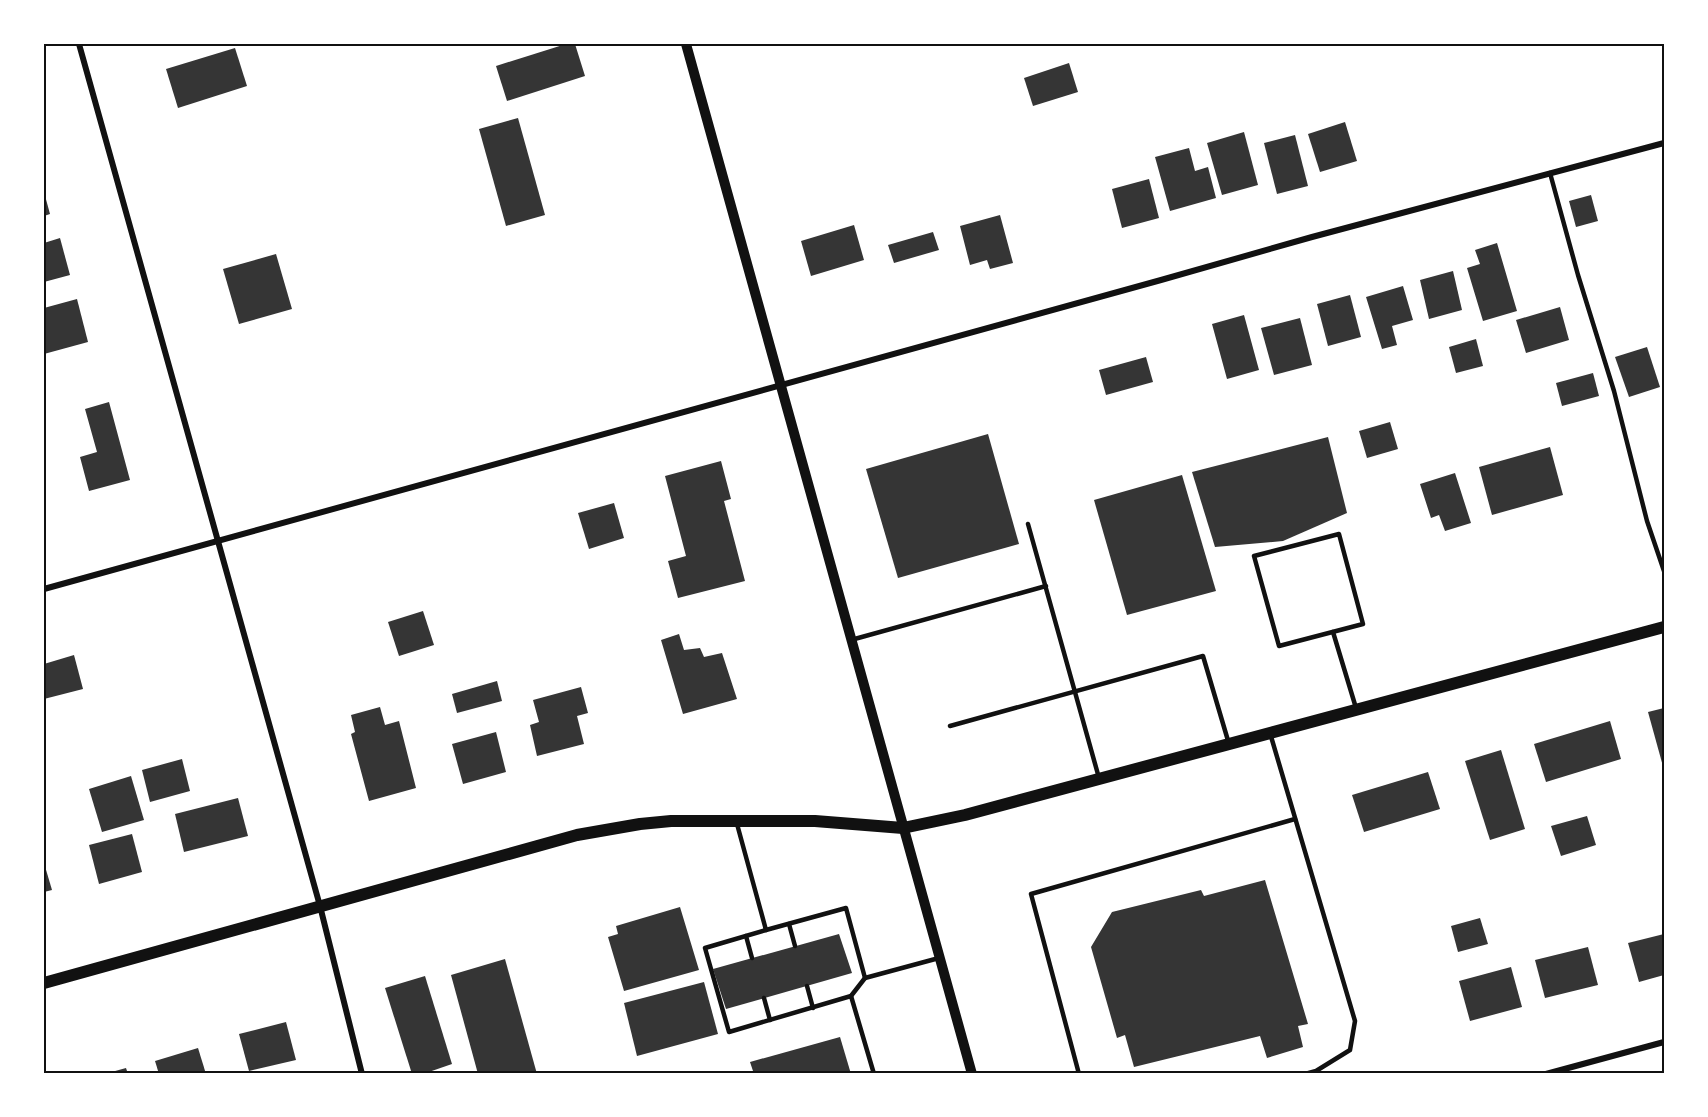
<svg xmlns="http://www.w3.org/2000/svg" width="1708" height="1117" font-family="'Sofia Sans Condensed',sans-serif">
  <rect width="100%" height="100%" fill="#fff"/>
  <!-- building -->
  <g fill="#353535">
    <polygon points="566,44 575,44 585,76 507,101 496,66"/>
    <polygon points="235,48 247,86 178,108 166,69"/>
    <polygon points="1069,63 1078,92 1033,106 1024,78"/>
    <polygon points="518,118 545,215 506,226 479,129"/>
    <polygon points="1345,122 1357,161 1320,172 1308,134"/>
    <polygon points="1244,132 1258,185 1222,195 1207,143"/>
    <polygon points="1295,135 1308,186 1277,194 1264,143"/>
    <polygon points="1189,148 1195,171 1208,167 1216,198 1170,211 1155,157"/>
    <polygon points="1149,179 1159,218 1122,228 1112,189"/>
    <polygon points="44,192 50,214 44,216"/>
    <polygon points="1591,195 1598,221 1576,227 1569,201"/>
    <polygon points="1000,215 1013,263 990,269 987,260 970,265 960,226"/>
    <polygon points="854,225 864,260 811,276 801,241"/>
    <polygon points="933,232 939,250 894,263 888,245"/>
    <polygon points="60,238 70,275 44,282 44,243"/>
    <polygon points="1497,243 1517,311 1483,321 1467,268 1480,264 1475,250"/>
    <polygon points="276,254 292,309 239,324 223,269"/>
    <polygon points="1453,271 1462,310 1429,319 1420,280"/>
    <polygon points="1403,286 1413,320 1392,326 1397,345 1382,349 1366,297"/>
    <polygon points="1350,295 1361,337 1328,346 1317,304"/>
    <polygon points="77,299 88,342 44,354 44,308"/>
    <polygon points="1560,307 1569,340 1526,353 1516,320"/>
    <polygon points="1244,315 1259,370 1227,379 1212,324"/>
    <polygon points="1300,318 1312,365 1274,375 1261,328"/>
    <polygon points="1476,339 1483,366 1456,373 1449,347"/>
    <polygon points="1647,347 1660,387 1629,397 1615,357"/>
    <polygon points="1146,357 1153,382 1106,395 1099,370"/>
    <polygon points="1593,373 1599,396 1562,406 1556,383"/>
    <polygon points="109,402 130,480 89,491 80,457 97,452 85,409"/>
    <polygon points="1390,422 1398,449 1367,458 1359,431"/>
    <polygon points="988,434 1019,544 898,578 866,469"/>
    <polygon points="1328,437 1347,513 1283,541 1215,547 1192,472"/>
    <polygon points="1550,447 1563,495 1492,515 1479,467"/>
    <polygon points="721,461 731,499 724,501 745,581 678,598 668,561 686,556 665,476"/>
    <polygon points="1455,473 1471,523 1445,531 1439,515 1431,518 1420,484"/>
    <polygon points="1182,475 1216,591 1127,615 1094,500"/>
    <polygon points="614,503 624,538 589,549 578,513"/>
    <polygon points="423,611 434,645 399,656 388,622"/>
    <polygon points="679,634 684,650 700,648 704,657 722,653 737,699 683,714 661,640"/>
    <polygon points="74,655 83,689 44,699 44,664"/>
    <polygon points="497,681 502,701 457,713 452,694"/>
    <polygon points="581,687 588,713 577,716 584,744 537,756 530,725 539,722 533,700"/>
    <polygon points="380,707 385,725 399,721 416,788 369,801 351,734 355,732 351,715"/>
    <polygon points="1664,708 1664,770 1648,712"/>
    <polygon points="1610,721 1621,759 1546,782 1534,744"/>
    <polygon points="496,732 506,772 463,784 452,744"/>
    <polygon points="1501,750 1525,829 1490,840 1465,761"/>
    <polygon points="182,759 190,791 150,802 142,770"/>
    <polygon points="1428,772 1440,809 1364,832 1352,795"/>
    <polygon points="131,776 144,820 102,832 89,789"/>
    <polygon points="238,798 248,836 184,852 175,814"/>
    <polygon points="1587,816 1596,845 1561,856 1551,826"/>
    <polygon points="132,834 142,872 99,884 89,845"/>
    <polygon points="44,863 52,890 44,892"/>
    <polygon points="1265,880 1308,1024 1298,1026 1303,1047 1267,1058 1260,1036 1134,1067 1125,1035 1117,1038 1091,947 1112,912 1201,890 1204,896"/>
    <polygon points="680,907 699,970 624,991 608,937 618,934 616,926"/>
    <polygon points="1480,918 1488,944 1458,952 1451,926"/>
    <polygon points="839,934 852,973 726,1009 713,969"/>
    <polygon points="1664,934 1664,975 1639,982 1628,943"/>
    <polygon points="1588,947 1598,985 1545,998 1535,960"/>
    <polygon points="505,959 537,1074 478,1074 451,975"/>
    <polygon points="1511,967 1522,1007 1470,1021 1459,981"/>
    <polygon points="425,976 452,1064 423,1074 412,1074 385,988"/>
    <polygon points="704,982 718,1034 637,1056 624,1003"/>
    <polygon points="286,1022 296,1060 249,1071 239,1034"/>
    <polygon points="840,1037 851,1074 754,1074 750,1062"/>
    <polygon points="198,1048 206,1074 159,1074 155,1061"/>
    <polygon points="126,1068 128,1074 108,1074 108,1073"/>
  </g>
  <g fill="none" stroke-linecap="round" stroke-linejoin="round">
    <!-- service -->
    <g stroke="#111" stroke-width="4.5">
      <polyline points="1550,173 1578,275 1614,391 1647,521 1664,571"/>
      <polyline points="1028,524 1099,778"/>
      <polygon points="1339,534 1363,624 1279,646 1254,556"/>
      <polyline points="1333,632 1356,708"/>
      <polyline points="851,640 1046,586"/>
      <polyline points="950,726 1203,656 1229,744"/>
      <polyline points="1270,733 1355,1021 1350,1050 1316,1071 1305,1074"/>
      <polyline points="737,824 766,930 846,908 865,978 939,958"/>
      <polyline points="789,924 795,946"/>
      <polyline points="766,930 705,948 729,1032 851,996 874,1074"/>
      <polyline points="746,936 752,958"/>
      <polyline points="807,986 813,1008"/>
      <polyline points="851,996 865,978"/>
      <polyline points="764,998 770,1020"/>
      <polyline points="1079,1074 1031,894 1295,819"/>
    </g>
    <!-- minor -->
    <g stroke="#111" stroke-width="6">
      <polyline points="79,44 320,906 362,1074"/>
      <polyline points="44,589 1161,280 1312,237 1664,143"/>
      <polyline points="1546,1074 1664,1042"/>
    </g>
    <!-- tertiary -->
    <polyline stroke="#111" stroke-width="10" points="686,44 972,1074"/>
    <!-- secondary -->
    <polyline stroke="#111" stroke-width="12" points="44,983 577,835 640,824 671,821 815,821 903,828 965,815 1664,627"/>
  </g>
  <!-- border -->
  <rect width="1708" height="1117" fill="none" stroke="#ffffff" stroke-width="90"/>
  <rect x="45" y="45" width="1618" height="1027" fill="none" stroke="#111" stroke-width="2"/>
</svg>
